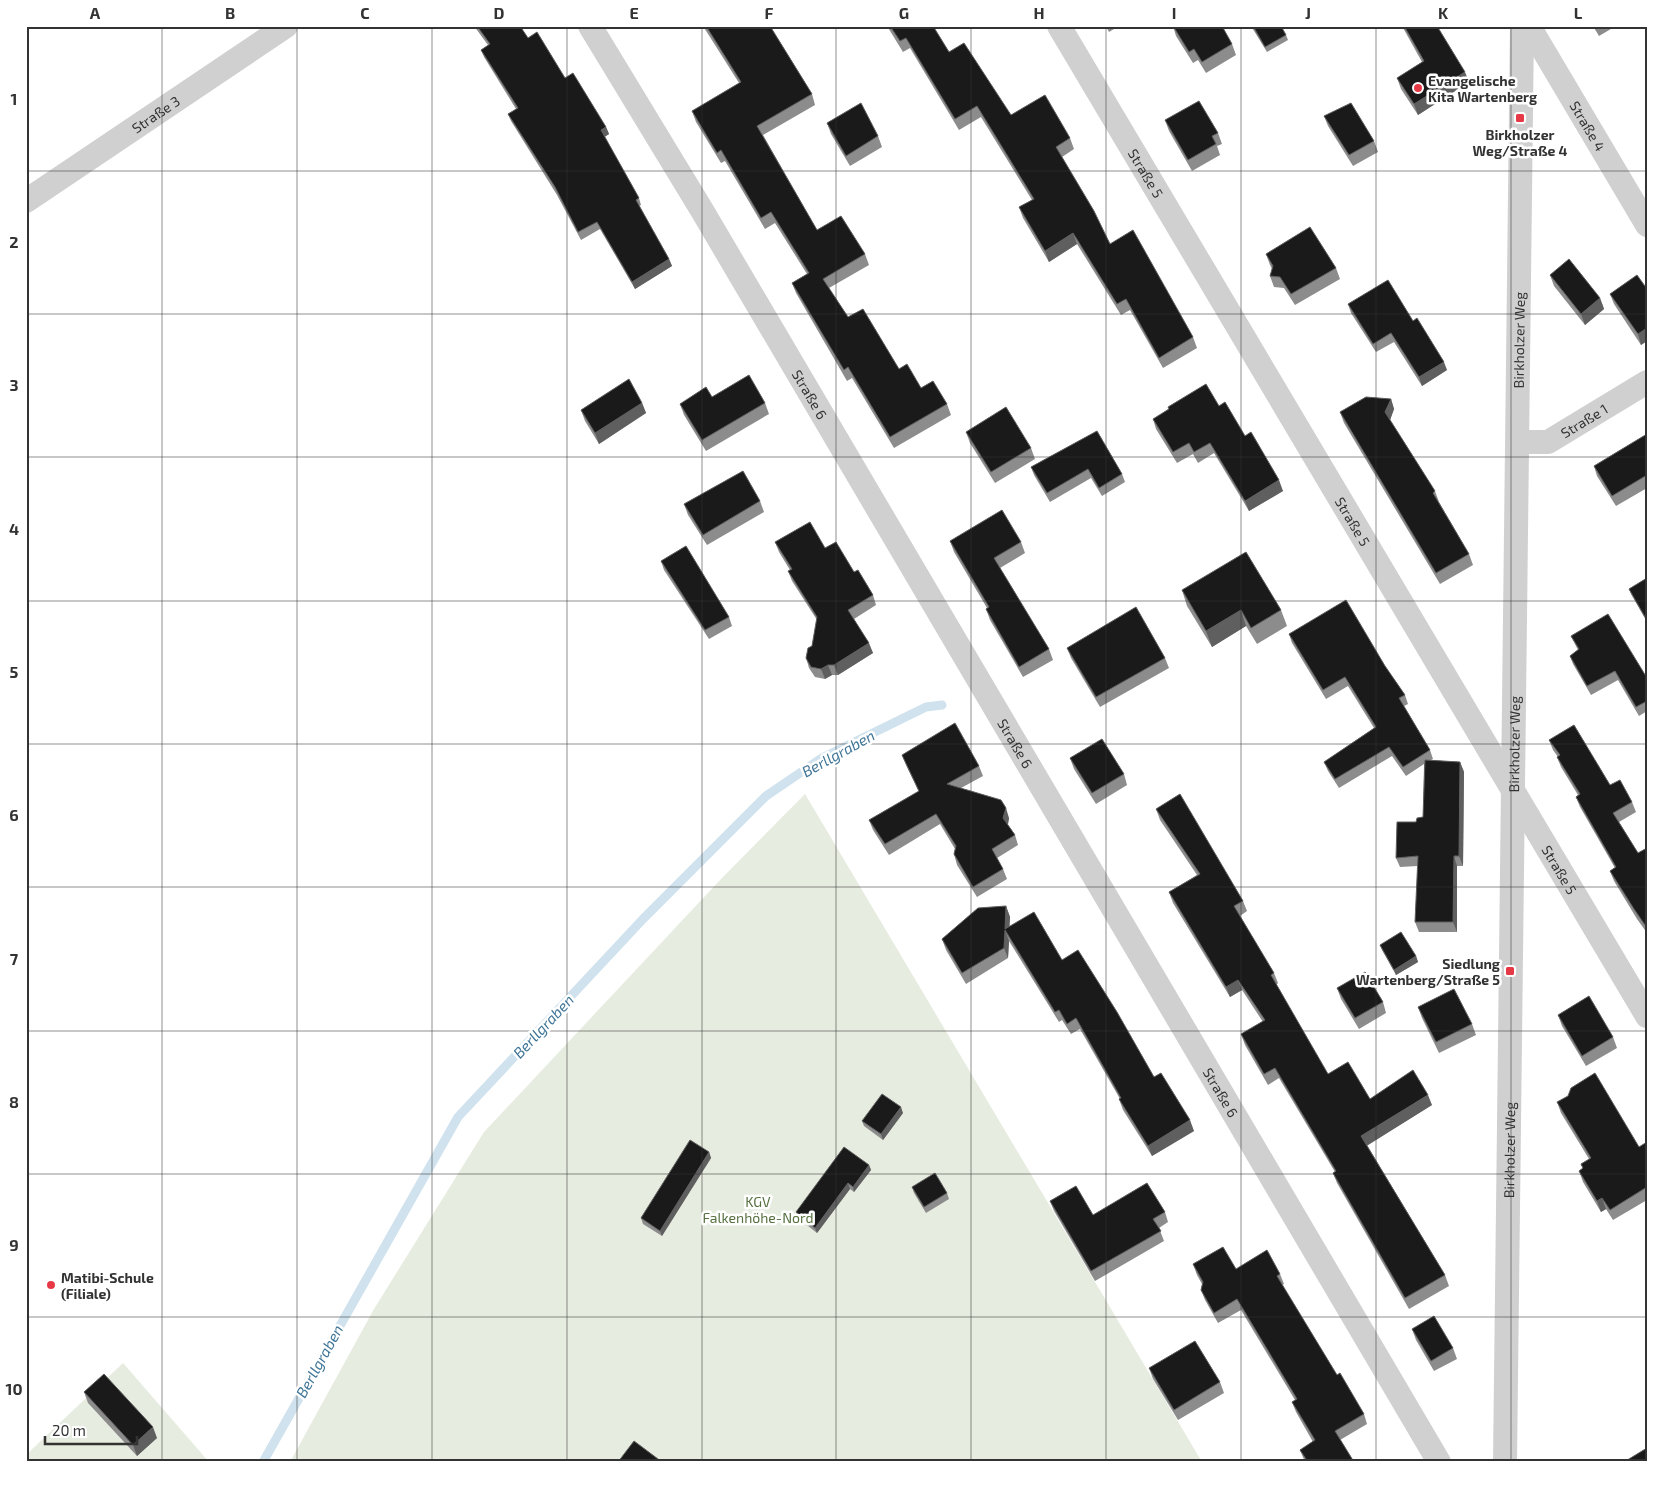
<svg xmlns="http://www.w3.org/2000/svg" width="1673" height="1488" font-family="'Exo 2',sans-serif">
  <rect width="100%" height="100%" fill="#fff"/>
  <!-- green -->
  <g fill="#e6ecdf">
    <polygon points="805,794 1202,1462 290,1462 374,1309 484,1132 721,879"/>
    <polygon points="123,1363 209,1462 26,1462 26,1455"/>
  </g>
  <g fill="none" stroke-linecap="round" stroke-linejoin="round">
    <!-- stream -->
    <polyline stroke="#cfe2ee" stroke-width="9" points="263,1462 458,1117 643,919 766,796 822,758 926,707 942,705"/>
    <!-- minor -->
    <g stroke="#d0d0d0" stroke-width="24">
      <path id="s1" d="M 590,26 L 703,212 L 1439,1462"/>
      <path id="s2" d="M 1059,26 L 1647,1016"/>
      <path id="s3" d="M 1529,26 L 1647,225"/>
      <path id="s4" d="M 26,201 L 286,26"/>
      <path id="s5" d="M 1518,442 L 1548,442 L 1647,382"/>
      <path id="s6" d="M 1505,1462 L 1522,26"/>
    </g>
  </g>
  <!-- wall -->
  <g fill="#8c8c8c">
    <polygon points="474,26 520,26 528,38 565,78 606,127 609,134 604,137 639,198 641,205 639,206 669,259 672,266 635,289 600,229 581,240 557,195 511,121 508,114 516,109 484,57 481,50 488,45"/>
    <polygon points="703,26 770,26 812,94 815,105 763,135 817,230 865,254 869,265 829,288 848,317 899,369 921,388 947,404 951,415 894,448 852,378 847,381 796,293 792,283 807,274 775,223 765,229 725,161 721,163 696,122 692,111 739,83"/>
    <polygon points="887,26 933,26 949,52 1011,115 1070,138 1074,149 1062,157 1110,244 1193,337 1197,348 1163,368 1130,310 1121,315 1077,244 1049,262 1023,218 1019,207 1032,200 981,117 959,130 910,48 903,52"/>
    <polygon points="1106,26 1119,26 1109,32"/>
    <polygon points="1173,26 1232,44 1236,55 1206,73 1198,60 1193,63 1176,36"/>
    <polygon points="1251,26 1281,26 1286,35 1288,40 1267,52"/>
    <polygon points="1402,26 1440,26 1438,28 1469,82 1418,115 1401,89 1397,78 1422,62"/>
    <polygon points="1593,26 1616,26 1599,36"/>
    <polygon points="1324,116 1374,141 1378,152 1353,166 1328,126"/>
    <polygon points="1165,120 1218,133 1222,144 1217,146 1220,155 1192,171 1169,131"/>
    <polygon points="827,123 878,136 882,147 850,166 831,134"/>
    <polygon points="1266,254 1336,268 1340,279 1295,305 1284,288 1274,287 1270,276 1272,269 1270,265"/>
    <polygon points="1550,275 1600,298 1604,309 1585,325 1554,286"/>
    <polygon points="1647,289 1647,341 1641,345 1614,304 1610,294"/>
    <polygon points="1348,304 1447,370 1422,386 1394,342 1376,352 1351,313"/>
    <polygon points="712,397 765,403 769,414 706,451 684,415 680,404"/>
    <polygon points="1391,399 1394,409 1390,420 1435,491 1439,502 1469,554 1473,565 1440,584 1344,423 1340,412"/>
    <polygon points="642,403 646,413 599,444 585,421 581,410"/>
    <polygon points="1219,406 1245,436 1283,491 1249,511 1214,453 1198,463 1193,454 1177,463 1156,429 1153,419"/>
    <polygon points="1097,431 1122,474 1125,482 1102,496 1091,478 1050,502 1034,475 1031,467"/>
    <polygon points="966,432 1031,448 1035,459 995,483 970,443"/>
    <polygon points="1647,434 1647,488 1616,506 1597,476 1594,466"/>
    <polygon points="760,501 764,512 707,545 688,515 684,504"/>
    <polygon points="950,541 1021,542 1025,553 1000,568 1049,649 1053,660 1023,677 990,620 986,609 987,608 954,552"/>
    <polygon points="775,542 825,548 854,572 873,595 876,605 854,619 873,653 838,675 832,675 825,679 815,677 809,668 806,658 812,646 817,620 792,581 788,571 790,570 779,552"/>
    <polygon points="661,561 729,617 732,626 709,639 664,570"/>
    <polygon points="1647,578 1647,622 1631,594 1629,589"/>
    <polygon points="1182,590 1281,610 1287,626 1257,644 1246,626 1212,647 1187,606"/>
    <polygon points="1289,634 1385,666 1405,695 1408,704 1404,706 1430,750 1433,759 1431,760 1460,762 1464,772 1463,866 1457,866 1457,932 1419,932 1415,922 1418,866 1400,867 1396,858 1416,822 1423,817 1424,764 1406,776 1392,756 1339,788 1328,771 1324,762 1374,728 1348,686 1326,699 1292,643"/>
    <polygon points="1571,636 1647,678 1647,711 1639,716 1618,680 1591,695 1573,664 1570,656 1578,650"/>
    <polygon points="1067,648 1165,658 1169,668 1100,707 1071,658"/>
    <polygon points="1549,740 1632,802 1636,812 1619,822 1638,853 1647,848 1647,933 1637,919 1614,881 1610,871 1615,868 1580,807 1576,797 1578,795 1561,767 1557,757 1558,757 1553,750"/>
    <polygon points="902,755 979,766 983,776 961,788 1009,818 1008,825 1015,835 1018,845 997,858 1003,869 1007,879 977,897 957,865 954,854 955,849 940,824 889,855 873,830 869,820 919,792 906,765"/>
    <polygon points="1070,758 1124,774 1127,785 1096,804 1074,769"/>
    <polygon points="1156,809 1243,901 1247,911 1240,916 1274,973 1278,983 1276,985 1328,1074 1370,1099 1432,1105 1367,1145 1445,1275 1449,1286 1409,1309 1337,1183 1333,1173 1335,1172 1279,1078 1268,1085 1245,1045 1241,1034 1263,1022 1242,990 1230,997 1173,903 1169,892 1197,875 1160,820"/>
    <polygon points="1006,906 1010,917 1009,927 1062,960 1154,1077 1194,1131 1152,1156 1123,1110 1119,1099 1120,1099 1080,1029 1071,1034 1062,1020 1059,1022 1009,941 1008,958 966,984 946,950 942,939"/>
    <polygon points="1380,945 1416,956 1418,962 1396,975 1382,950"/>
    <polygon points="1337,988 1383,1002 1386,1013 1359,1029 1341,999"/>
    <polygon points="1418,1007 1472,1024 1476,1035 1439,1053 1422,1018"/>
    <polygon points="1558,1015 1613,1037 1617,1048 1586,1066 1562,1026"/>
    <polygon points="1557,1102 1639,1147 1647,1142 1647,1200 1613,1220 1606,1209 1601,1212 1583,1182 1579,1171 1583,1169 1581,1164 1589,1159 1561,1113"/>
    <polygon points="903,1113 883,1140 864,1126 862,1121"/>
    <polygon points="709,1152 711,1158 662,1236 643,1224 641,1218"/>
    <polygon points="869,1165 871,1170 854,1192 850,1189 817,1233 798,1218 796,1212"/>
    <polygon points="912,1187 947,1193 949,1199 926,1213 914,1193"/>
    <polygon points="1050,1201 1093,1215 1165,1212 1168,1222 1159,1228 1164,1241 1095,1281 1054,1211"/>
    <polygon points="1193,1264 1280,1274 1284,1284 1282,1285 1337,1375 1364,1414 1367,1424 1340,1440 1354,1462 1305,1462 1300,1450 1313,1442 1296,1412 1292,1402 1295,1400 1241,1310 1218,1323 1205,1300 1201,1290 1202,1284 1197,1275"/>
    <polygon points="1412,1329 1453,1348 1457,1359 1434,1371 1416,1340"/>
    <polygon points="1149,1368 1220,1382 1224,1393 1178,1420 1153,1379"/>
    <polygon points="84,1392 157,1438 137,1456 88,1403"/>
  </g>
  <!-- shaded-wall -->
  <g fill="#5f5f5f">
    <polygon points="1465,72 1469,82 1418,115 1414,104"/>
    <polygon points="606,127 609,134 603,138 601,130"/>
    <polygon points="1073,233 1077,244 1049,262 1045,251"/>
    <polygon points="669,259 672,266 635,289 632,282"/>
    <polygon points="1600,298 1604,309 1585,325 1581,314"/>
    <polygon points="1647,328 1647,341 1641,345 1638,334"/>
    <polygon points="1444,362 1447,370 1422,386 1419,377"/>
    <polygon points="1391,399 1394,409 1389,423 1385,412"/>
    <polygon points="642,403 646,413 599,444 595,433"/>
    <polygon points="1279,480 1283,491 1249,511 1245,501"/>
    <polygon points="1241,610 1246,626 1212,647 1206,631"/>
    <polygon points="869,643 873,653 838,675 834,665"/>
    <polygon points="828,665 832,675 825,679 821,669"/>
    <polygon points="1460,762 1464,772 1463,866 1459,856"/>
    <polygon points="1006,808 1009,818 1007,828 1003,818"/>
    <polygon points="1454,856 1457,866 1457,932 1453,922"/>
    <polygon points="1006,906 1010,917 1009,937 1005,929"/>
    <polygon points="1005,930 1009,941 1008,958 1004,948"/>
    <polygon points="1416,956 1418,962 1396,975 1394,970"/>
    <polygon points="1238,980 1242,990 1230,997 1226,987"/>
    <polygon points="1428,1095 1432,1105 1365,1147 1361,1136"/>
    <polygon points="901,1107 903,1113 883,1140 881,1134"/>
    <polygon points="1190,1120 1194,1131 1152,1156 1148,1146"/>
    <polygon points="709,1152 711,1158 662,1236 660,1231"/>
    <polygon points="869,1165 871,1170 854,1192 853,1187"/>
    <polygon points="848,1183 850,1189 817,1233 815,1228"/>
    <polygon points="1602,1198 1606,1209 1601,1212 1597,1201"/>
    <polygon points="153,1427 157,1438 137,1456 133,1445"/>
  </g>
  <!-- building -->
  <g fill="#1a1a1a" stroke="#5f5f5f">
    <polygon points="477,26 520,26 528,38 537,32 565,78 573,73 606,127 601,130 639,198 636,200 669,259 632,282 597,222 578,232 555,187 508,114 518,108 481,50 490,44"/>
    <polygon points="706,26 770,26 812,94 757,126 817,230 841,216 865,254 823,279 848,317 863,309 899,369 907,364 921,388 933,381 947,404 890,437 848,367 844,370 792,283 809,273 771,212 761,218 721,150 717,153 692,111 741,82"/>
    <polygon points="890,26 933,26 949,52 964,43 1011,115 1045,95 1070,138 1056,147 1094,211 1110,244 1133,230 1193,337 1159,358 1126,299 1117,304 1073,233 1045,251 1019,207 1034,199 977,106 955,119 906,38 900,41"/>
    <polygon points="1173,26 1222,26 1232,44 1202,62 1194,49 1189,52"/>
    <polygon points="1253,26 1281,26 1286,35 1265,47"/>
    <polygon points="1404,26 1437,26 1465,72 1414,104 1397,78 1424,61"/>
    <polygon points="1199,101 1218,133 1212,136 1216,144 1188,160 1165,120"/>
    <polygon points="861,103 878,136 846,156 827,123"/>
    <polygon points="1351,103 1374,141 1349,155 1324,116"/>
    <polygon points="1310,227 1336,268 1291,294 1280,277 1270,276 1273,266 1266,254"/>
    <polygon points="1569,259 1600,298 1581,314 1550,275"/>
    <polygon points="1637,275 1647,289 1647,328 1638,334 1610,294"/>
    <polygon points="1388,280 1413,321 1417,318 1444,362 1419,377 1391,333 1373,344 1348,304"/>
    <polygon points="749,375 765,403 702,440 680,404 706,387 712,397"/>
    <polygon points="629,379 642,403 595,433 581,410"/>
    <polygon points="1206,384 1219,406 1225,402 1245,436 1251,432 1279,480 1245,501 1210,443 1194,452 1189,443 1173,452 1153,419 1169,409 1168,407"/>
    <polygon points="1366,397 1391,399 1385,412 1435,491 1433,493 1469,554 1436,573 1340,412"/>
    <polygon points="1006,407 1031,448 991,472 966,432"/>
    <polygon points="1097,431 1122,474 1099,488 1088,469 1047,493 1031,467"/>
    <polygon points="1647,434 1647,475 1612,496 1594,466"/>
    <polygon points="743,471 760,501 703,535 684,504"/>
    <polygon points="1002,510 1021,542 994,558 1049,649 1019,667 986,609 989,607 950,541"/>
    <polygon points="810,522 825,548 836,542 854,572 858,570 873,595 848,610 869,643 834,665 828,665 821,669 811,667 806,658 808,648 812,646 817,617 788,571 792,569 775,542"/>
    <polygon points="686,546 729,617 705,630 661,561"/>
    <polygon points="1246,552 1281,610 1251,628 1241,610 1206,631 1182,590"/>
    <polygon points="1647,578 1647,616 1645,617 1629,589"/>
    <polygon points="1346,600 1385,666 1405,695 1399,698 1430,750 1403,767 1389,747 1335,779 1324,762 1376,727 1345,677 1323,690 1289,634"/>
    <polygon points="1136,607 1165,658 1096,697 1067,648"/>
    <polygon points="1608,614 1647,678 1647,701 1636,707 1615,671 1587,686 1570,656 1579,649 1571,636"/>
    <polygon points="955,723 979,766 947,784 1001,800 1006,808 1003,818 1015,835 992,849 1003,869 973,887 954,854 956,846 936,814 885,844 869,820 919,791 902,755"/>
    <polygon points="1574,725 1610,785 1620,780 1632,802 1613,813 1638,853 1647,848 1647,928 1634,909 1610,871 1616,867 1576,797 1580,794 1557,757 1560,755 1549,740"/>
    <polygon points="1102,739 1124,774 1092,793 1070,758"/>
    <polygon points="1425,760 1460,762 1459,856 1454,856 1453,922 1415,922 1418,856 1396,858 1397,822 1416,822 1417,818 1423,817"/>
    <polygon points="1180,794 1243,901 1234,906 1274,973 1271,975 1328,1074 1348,1062 1370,1099 1413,1070 1428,1095 1361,1136 1445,1275 1405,1298 1333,1173 1336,1171 1275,1068 1264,1074 1241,1034 1265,1020 1238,980 1226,987 1169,892 1200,874 1156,809"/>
    <polygon points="1006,906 1005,929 1034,912 1062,960 1078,950 1117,1012 1154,1077 1161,1073 1190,1120 1148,1146 1119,1099 1121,1098 1076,1018 1067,1024 1059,1010 1055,1012 1005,930 1004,948 962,973 942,939 978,908"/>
    <polygon points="1401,932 1416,956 1394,970 1380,945"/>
    <polygon points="1365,972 1383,1002 1355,1018 1337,988"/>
    <polygon points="1454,989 1472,1024 1436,1042 1418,1007"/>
    <polygon points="1589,996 1613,1037 1582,1056 1558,1015"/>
    <polygon points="1595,1073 1639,1147 1647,1142 1647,1187 1610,1210 1602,1198 1597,1201 1579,1171 1583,1168 1581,1164 1591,1158 1557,1102 1568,1096 1571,1088"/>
    <polygon points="882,1094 901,1107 881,1134 862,1121"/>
    <polygon points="690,1140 709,1152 660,1231 641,1218"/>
    <polygon points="844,1147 869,1165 853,1187 848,1183 815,1228 796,1212"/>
    <polygon points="935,1173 947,1193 924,1207 912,1187"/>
    <polygon points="1147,1183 1165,1212 1153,1219 1161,1231 1091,1271 1050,1201 1076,1186 1093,1215"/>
    <polygon points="1223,1247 1236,1269 1267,1250 1280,1274 1277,1276 1337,1375 1340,1373 1364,1414 1335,1431 1354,1462 1308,1462 1300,1450 1315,1440 1292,1402 1297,1399 1237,1299 1214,1313 1201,1290 1203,1282 1193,1264"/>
    <polygon points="1434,1316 1453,1348 1431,1361 1412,1329"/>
    <polygon points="1195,1341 1220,1382 1174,1410 1149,1368"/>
    <polygon points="104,1374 153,1427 133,1445 84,1392"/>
    <polygon points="634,1441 662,1462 618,1462"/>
    <polygon points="1647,1448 1647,1462 1624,1462"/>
  </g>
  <!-- grid -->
  <path fill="none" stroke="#333" stroke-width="1" stroke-opacity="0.55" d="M 162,26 L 162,1462M 297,26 L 297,1462M 432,26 L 432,1462M 567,26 L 567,1462M 702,26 L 702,1462M 836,26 L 836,1462M 971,26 L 971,1462M 1106,26 L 1106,1462M 1241,26 L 1241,1462M 1376,26 L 1376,1462M 1511,26 L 1511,1462M 26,171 L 1647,171M 26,314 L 1647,314M 26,457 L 1647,457M 26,601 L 1647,601M 26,744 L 1647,744M 26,887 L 1647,887M 26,1031 L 1647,1031M 26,1174 L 1647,1174M 26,1317 L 1647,1317"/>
  <!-- markers -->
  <g fill="#e63946" stroke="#fff" stroke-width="2">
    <circle cx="1418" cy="88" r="5"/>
    <rect x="1515" y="113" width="10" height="10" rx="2.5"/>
    <rect x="1505" y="966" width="10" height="10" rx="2.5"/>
    <circle cx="51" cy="1285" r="5"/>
  </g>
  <g text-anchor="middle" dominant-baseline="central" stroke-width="5" stroke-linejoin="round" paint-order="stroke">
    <!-- poi labels -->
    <g font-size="14" font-weight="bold" fill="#333" stroke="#fff" text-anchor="start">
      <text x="1428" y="80">Evangelische<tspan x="1428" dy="16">Kita Wartenberg</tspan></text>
      <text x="1520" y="134" text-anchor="middle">Birkholzer<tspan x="1520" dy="16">Weg/Straße 4</tspan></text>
      <text x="1500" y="963" text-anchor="end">Siedlung<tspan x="1500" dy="16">Wartenberg/Straße 5</tspan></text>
      <text x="61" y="1277">Matibi-Schule<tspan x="61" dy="16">(Filiale)</tspan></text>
    </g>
    <!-- street labels -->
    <g font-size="14" fill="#333" stroke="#fff">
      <text stroke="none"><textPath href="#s4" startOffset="156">Straße 3</textPath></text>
      <text stroke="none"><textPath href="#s3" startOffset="116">Straße 4</textPath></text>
      <text stroke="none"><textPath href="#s2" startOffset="171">Straße 5</textPath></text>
      <text stroke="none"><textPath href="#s6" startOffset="1122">Birkholzer Weg</textPath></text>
      <text stroke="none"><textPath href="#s1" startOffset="429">Straße 6</textPath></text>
      <text stroke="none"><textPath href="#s5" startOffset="72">Straße 1</textPath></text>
      <text stroke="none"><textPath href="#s2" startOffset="576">Straße 5</textPath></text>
      <text stroke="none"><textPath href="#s1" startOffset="834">Straße 6</textPath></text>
      <text stroke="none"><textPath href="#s6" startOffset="718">Birkholzer Weg</textPath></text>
      <text stroke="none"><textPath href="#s2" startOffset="981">Straße 5</textPath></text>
      <text stroke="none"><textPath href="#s1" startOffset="1239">Straße 6</textPath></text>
      <text stroke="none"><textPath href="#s6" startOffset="312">Birkholzer Weg</textPath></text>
    </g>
    <!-- park labels -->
    <g font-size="14" fill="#56703f" stroke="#fff">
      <text x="758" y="1201">KGV<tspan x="758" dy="16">Falkenhöhe-Nord</tspan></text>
    </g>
    <!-- water labels -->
    <g font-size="15" font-style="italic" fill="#3f7597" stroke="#fff">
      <text transform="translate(838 753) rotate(-29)">Berllgraben</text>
      <text transform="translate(543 1026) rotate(-47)">Berllgraben</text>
      <text transform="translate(319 1361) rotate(-61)">Berllgraben</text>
    </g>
  </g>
  <!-- border -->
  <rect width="1673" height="1488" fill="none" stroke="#ffffff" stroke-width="55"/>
  <!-- scale -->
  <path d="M45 1436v8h92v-8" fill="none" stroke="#333333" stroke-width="2.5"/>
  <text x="52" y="1436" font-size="15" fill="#333333" stroke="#ffffff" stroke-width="4" paint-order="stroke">20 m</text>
  <rect x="28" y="28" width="1618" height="1432" fill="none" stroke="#333" stroke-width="2"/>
  <g font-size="16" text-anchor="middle" font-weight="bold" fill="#333">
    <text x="95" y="19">A</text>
    <text x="230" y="19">B</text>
    <text x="365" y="19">C</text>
    <text x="499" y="19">D</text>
    <text x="634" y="19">E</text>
    <text x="769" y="19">F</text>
    <text x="904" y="19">G</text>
    <text x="1039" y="19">H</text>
    <text x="1174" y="19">I</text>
    <text x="1308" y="19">J</text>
    <text x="1443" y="19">K</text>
    <text x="1578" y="19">L</text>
    <text x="14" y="105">1</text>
    <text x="14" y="248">2</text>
    <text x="14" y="391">3</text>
    <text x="14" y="535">4</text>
    <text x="14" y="678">5</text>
    <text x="14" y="821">6</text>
    <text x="14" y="965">7</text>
    <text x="14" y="1108">8</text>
    <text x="14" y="1251">9</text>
    <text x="14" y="1395">10</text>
  </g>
</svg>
